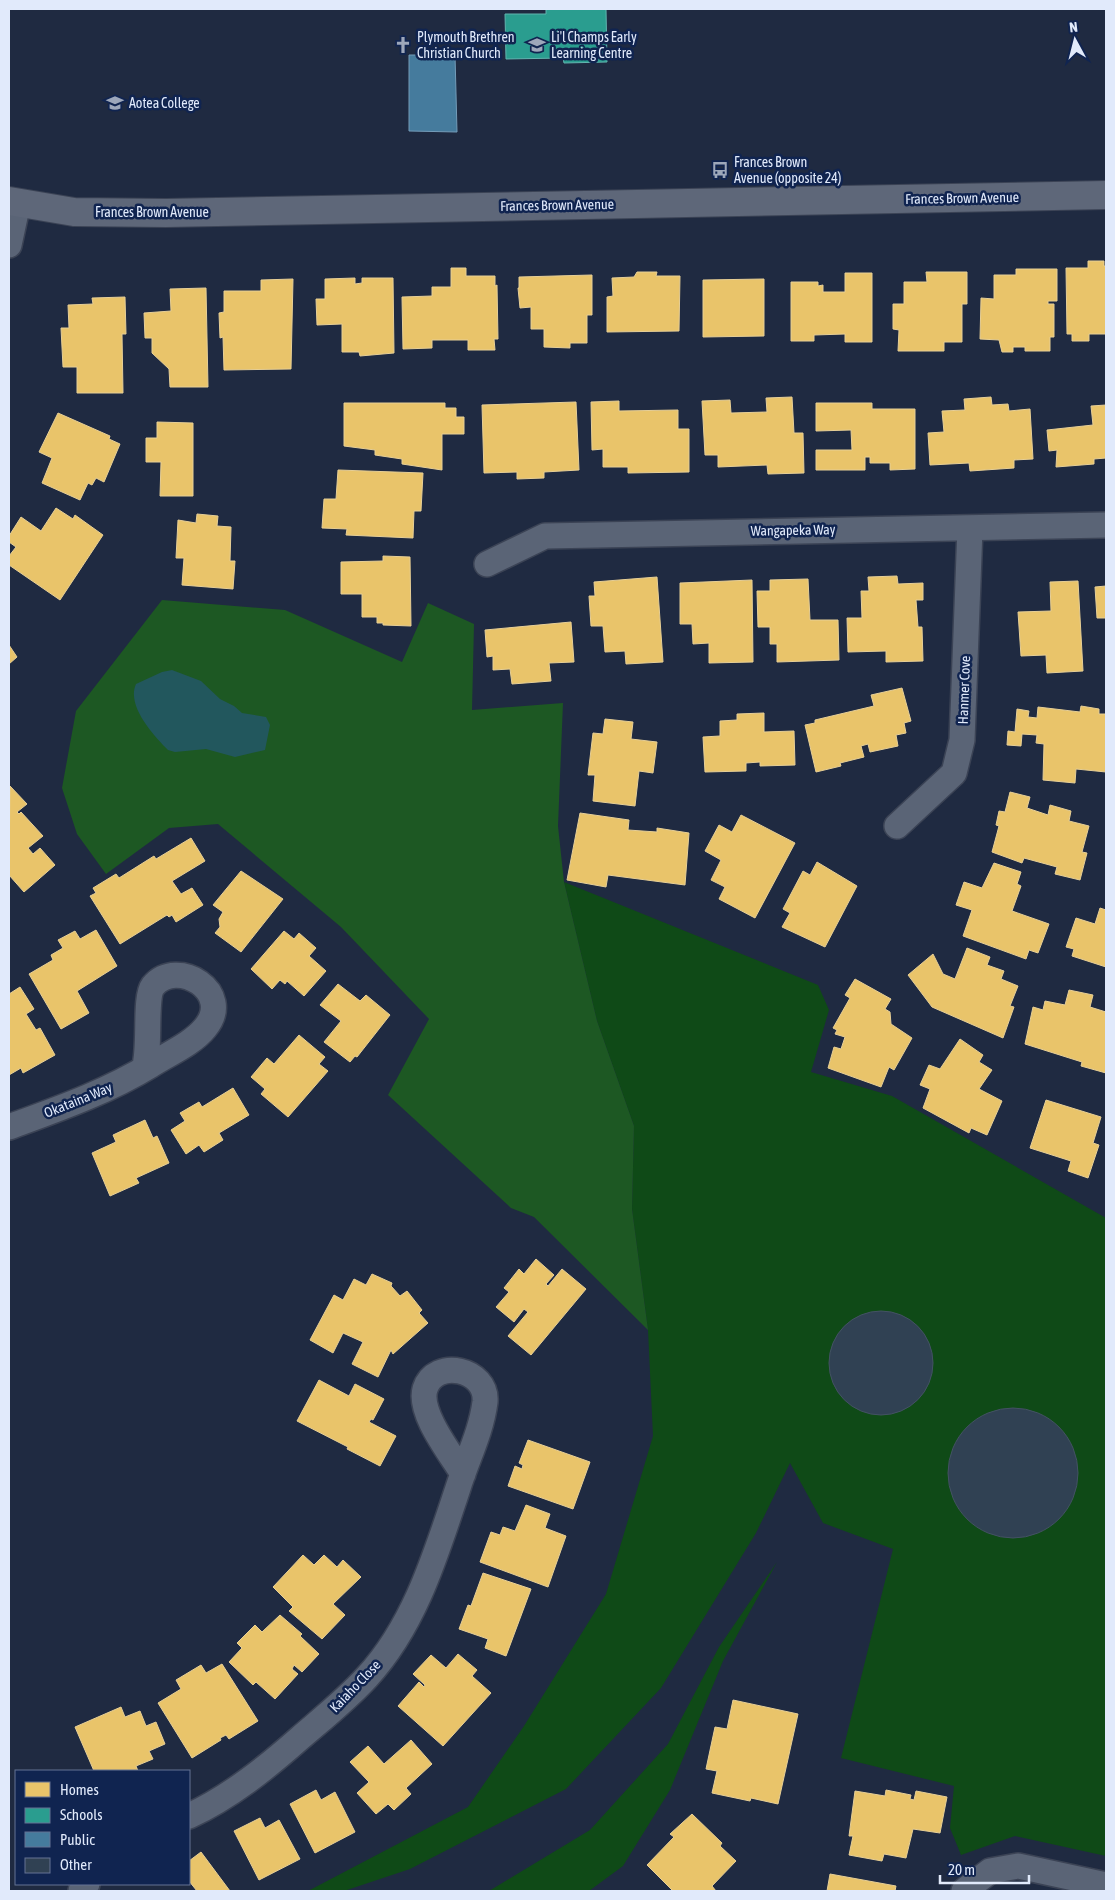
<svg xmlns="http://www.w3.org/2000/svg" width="1115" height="1900" font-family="'Asap Condensed',sans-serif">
<rect width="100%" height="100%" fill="#1f2a41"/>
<path fill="#0f4a17" d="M 564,882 L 818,985 L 829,1010 L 811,1072 L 892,1096 L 1106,1218 L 1106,1856 L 1015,1836 L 961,1855 L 950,1828 L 954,1786 L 841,1758 L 893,1549 L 823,1523 L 790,1463 L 756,1533 L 661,1688 L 566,1789 L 410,1869 L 344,1891 L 308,1891 L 468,1807 L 524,1726 L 606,1594 L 653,1436 L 648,1330 L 632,1209 L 634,1126 L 597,1021 Z
M 777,1562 L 723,1661 L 670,1790 L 623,1866 L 589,1891 L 489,1891 L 590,1830 L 668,1744 L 719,1647 Z"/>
<path fill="#1d5823" d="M 162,600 L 285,610 L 402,662 L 428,603 L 474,624 L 472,710 L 563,703 L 558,826 L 564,882 L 597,1021 L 634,1126 L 632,1209 L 648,1330 L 534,1217 L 511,1208 L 388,1095 L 429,1019 L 341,927 L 218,824 L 169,828 L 106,874 L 77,834 L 62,788 L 76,711 Z"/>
<path fill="#22575d" d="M 172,670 L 201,681 L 220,699 L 234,706 L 242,713 L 266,717 L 270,725 L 265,750 L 235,757 L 206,749 L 175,752 L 168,750 C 154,736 126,706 136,684 L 162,672 Z"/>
<path fill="#e9c46a" stroke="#e7cf96" d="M 1088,261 L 1104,261 L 1104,266 L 1106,266 L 1106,334 L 1089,334 L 1089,341 L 1072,341 L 1072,334 L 1067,334 L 1066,268 L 1088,268 Z
M 451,268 L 466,268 L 466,276 L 495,276 L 495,286 L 497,285 L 498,339 L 494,339 L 495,350 L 468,350 L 468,340 L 432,340 L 432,348 L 403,349 L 402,297 L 432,296 L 432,287 L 451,287 Z
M 1016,269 L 1057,269 L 1057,301 L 1048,301 L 1048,304 L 1054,304 L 1054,337 L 1050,337 L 1050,351 L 1025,351 L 1025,347 L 1013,347 L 1013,352 L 1002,352 L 999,340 L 980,339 L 981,298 L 994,299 L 994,275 L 1016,275 Z
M 637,272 L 657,272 L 656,276 L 680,276 L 679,331 L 607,332 L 607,297 L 613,296 L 612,278 L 634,277 Z
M 926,272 L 967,272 L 967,304 L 962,304 L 962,342 L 944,342 L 944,351 L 898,351 L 899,330 L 893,329 L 893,304 L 904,304 L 904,282 L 927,282 Z
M 845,273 L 872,273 L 872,342 L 845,342 L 845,334 L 814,335 L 814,341 L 791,341 L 791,282 L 818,282 L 818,286 L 823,285 L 823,292 L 845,292 Z
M 592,275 L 592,315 L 587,315 L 587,343 L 570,343 L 570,348 L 544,347 L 544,329 L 531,329 L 531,307 L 520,308 L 518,288 L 519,288 L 519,277 Z
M 355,278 L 355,284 L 362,283 L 362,278 L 393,278 L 394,353 L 360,356 L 359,352 L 342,352 L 342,324 L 317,325 L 316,299 L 325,299 L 325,279 Z
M 293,279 L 291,369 L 224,370 L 223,337 L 220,338 L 219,313 L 224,312 L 224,291 L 261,291 L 261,280 Z
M 764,279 L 764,336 L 703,337 L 703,280 Z
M 206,288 L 208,387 L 170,387 L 169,369 L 152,353 L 152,338 L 145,338 L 144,313 L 171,311 L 170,289 Z
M 125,297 L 126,334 L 122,334 L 123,393 L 77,393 L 77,367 L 63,367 L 61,328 L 69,328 L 68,305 L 93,304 L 92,298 Z
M 792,397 L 794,433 L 803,433 L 804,473 L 768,474 L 767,465 L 718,467 L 718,455 L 705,455 L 702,401 L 730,400 L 731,413 L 767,412 L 766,398 Z
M 991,397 L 992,405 L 1008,404 L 1009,411 L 1030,409 L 1033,459 L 1014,460 L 1014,468 L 970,471 L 969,463 L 930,465 L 928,433 L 944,432 L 942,411 L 965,410 L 964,399 Z
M 619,401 L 619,411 L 678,410 L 678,429 L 689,429 L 689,472 L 628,473 L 628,467 L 603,467 L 603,449 L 592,450 L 591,402 Z
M 576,402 L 579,470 L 544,472 L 544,478 L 517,479 L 517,472 L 484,473 L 482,405 Z
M 344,403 L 445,403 L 445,408 L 456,408 L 456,417 L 464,417 L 464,434 L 442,434 L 442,470 L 402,464 L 402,459 L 375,455 L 375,450 L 344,446 Z
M 816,403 L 872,403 L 872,409 L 915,409 L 915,469 L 890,470 L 890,463 L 870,463 L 870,457 L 865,457 L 865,470 L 816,470 L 816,450 L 852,450 L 851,430 L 816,431 Z
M 1106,405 L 1106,458 L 1094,459 L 1094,464 L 1056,467 L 1057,450 L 1049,451 L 1047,430 L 1093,425 L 1091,406 Z
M 58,413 L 110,436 L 109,439 L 120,444 L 104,482 L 96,478 L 92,485 L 88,483 L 80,500 L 42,483 L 52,458 L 39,452 Z
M 157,422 L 193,423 L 193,496 L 160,496 L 161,462 L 146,462 L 146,438 L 157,438 Z
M 338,470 L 423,473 L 421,511 L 414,511 L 413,538 L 346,535 L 347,529 L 322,528 L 324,499 L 336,499 Z
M 56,508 L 73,519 L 75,515 L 103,535 L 60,600 L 9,565 L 9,556 L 16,547 L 9,542 L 9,536 L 21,517 L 41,531 Z
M 197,514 L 218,516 L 217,526 L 231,527 L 230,561 L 235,561 L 233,589 L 182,585 L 184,558 L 176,558 L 178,520 L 196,523 Z
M 383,556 L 410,557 L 411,626 L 383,625 L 383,623 L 377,623 L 377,617 L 362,617 L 362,594 L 341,594 L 341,562 L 383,561 Z
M 897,576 L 898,584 L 923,583 L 923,600 L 916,600 L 918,627 L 922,627 L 923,661 L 886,662 L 886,651 L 848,652 L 847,618 L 862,618 L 861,591 L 869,591 L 868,577 Z
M 657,577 L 663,662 L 626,664 L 625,651 L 605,652 L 603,626 L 591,626 L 589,596 L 595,596 L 594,582 Z
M 808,579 L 810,620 L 838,620 L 839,660 L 777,662 L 777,644 L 770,644 L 770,627 L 758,627 L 757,591 L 770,591 L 770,580 Z
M 752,580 L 753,662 L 709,663 L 709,643 L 693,644 L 692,624 L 680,624 L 680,583 Z
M 1078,581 L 1083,671 L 1047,673 L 1046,655 L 1021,656 L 1018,612 L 1051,611 L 1050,582 Z
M 1106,586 L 1106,618 L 1097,618 L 1095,587 Z
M 571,622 L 574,662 L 549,663 L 551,681 L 512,684 L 510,669 L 493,670 L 493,656 L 487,657 L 485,630 Z
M 9,645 L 17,657 L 9,664 Z
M 902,688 L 911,721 L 904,723 L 906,733 L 896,735 L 898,746 L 870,752 L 868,744 L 861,746 L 864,757 L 840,763 L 841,766 L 816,772 L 805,725 L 815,723 L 815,720 L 874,706 L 871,695 Z
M 1081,706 L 1099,709 L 1099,714 L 1106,714 L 1106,772 L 1076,769 L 1075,783 L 1043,780 L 1044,744 L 1036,743 L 1037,735 L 1022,734 L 1021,746 L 1007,745 L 1008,731 L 1015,732 L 1017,709 L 1029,711 L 1028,717 L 1037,718 L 1038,707 L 1080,712 Z
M 764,713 L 764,732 L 794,731 L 795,765 L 760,766 L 760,762 L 746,763 L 746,771 L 705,772 L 703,737 L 720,736 L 720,721 L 737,720 L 737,714 Z
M 605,719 L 633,722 L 631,739 L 657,742 L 653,773 L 639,771 L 635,806 L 593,801 L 595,775 L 588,775 L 593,733 L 603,734 Z
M 10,786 L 27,804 L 17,812 L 19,814 L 21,812 L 43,836 L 28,848 L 33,854 L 40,848 L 55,865 L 24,892 L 9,875 Z
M 1010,792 L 1030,797 L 1027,808 L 1048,815 L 1050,805 L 1071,811 L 1069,821 L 1089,826 L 1082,852 L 1087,853 L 1080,880 L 1055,874 L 1057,867 L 1024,858 L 1022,863 L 992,852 L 999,826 L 996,825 L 999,811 L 1005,812 Z
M 580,813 L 629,820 L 628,830 L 657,832 L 657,828 L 689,833 L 685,885 L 608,875 L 606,887 L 567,880 Z
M 741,815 L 795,843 L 755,918 L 719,899 L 725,887 L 711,880 L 721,860 L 705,851 L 719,825 L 732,832 Z
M 191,838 L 205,861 L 172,881 L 181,894 L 192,888 L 203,905 L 176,922 L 172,915 L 169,917 L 167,915 L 120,944 L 90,896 L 96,893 L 93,888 L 116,874 L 119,878 L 154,856 L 156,859 Z
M 817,862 L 857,886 L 825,947 L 782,927 L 790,913 L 783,909 L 803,871 L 810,875 Z
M 994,863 L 1021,872 L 1017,884 L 1021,886 L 1012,911 L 1049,924 L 1038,953 L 1029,950 L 1026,959 L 963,936 L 972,910 L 956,905 L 964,882 L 982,888 Z
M 241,871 L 283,899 L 241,952 L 215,933 L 220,927 L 219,919 L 223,912 L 213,905 Z
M 1100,908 L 1106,910 L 1106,967 L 1072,956 L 1074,949 L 1066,947 L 1076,918 L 1095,924 Z
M 96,930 L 117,966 L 77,991 L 89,1013 L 61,1029 L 29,974 L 53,960 L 51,955 L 63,948 L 58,940 L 75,931 L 80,939 Z
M 284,931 L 294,939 L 299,933 L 316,948 L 309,956 L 326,971 L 304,996 L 287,981 L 285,984 L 280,980 L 272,989 L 251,969 Z
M 967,948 L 990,957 L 987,965 L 1004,971 L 1001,979 L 1018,986 L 1010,1006 L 1014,1007 L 1003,1038 L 932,1007 L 908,975 L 933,954 L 943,974 L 955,979 Z
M 855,979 L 891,999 L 885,1009 L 890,1012 L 891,1024 L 912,1038 L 894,1070 L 889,1067 L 881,1087 L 828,1068 L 834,1047 L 841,1049 L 845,1037 L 835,1034 L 837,1030 L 833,1028 L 850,998 L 845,995 Z
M 338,984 L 360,1001 L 366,995 L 390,1015 L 357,1057 L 355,1056 L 350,1062 L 324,1042 L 341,1021 L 320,1005 Z
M 20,987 L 34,1009 L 26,1014 L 36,1030 L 40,1028 L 55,1055 L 23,1073 L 21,1068 L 9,1075 L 9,994 Z
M 1069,990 L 1093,995 L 1090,1007 L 1106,1012 L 1106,1073 L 1081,1066 L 1082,1062 L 1025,1044 L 1033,1007 L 1043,1010 L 1045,1001 L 1065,1005 Z
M 299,1035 L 325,1057 L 319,1064 L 328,1071 L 288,1117 L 261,1094 L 265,1089 L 251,1077 L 267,1058 L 274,1064 Z
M 960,1039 L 983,1055 L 979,1062 L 992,1070 L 979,1089 L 1002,1101 L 987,1135 L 971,1128 L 969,1133 L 923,1108 L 930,1089 L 920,1085 L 929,1065 L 940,1069 Z
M 233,1088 L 249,1115 L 219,1133 L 223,1140 L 204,1152 L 199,1145 L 186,1154 L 171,1130 L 185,1121 L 180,1113 L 199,1102 L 202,1107 Z
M 1046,1100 L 1101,1117 L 1093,1143 L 1099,1145 L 1088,1178 L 1068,1171 L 1071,1161 L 1030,1148 Z
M 145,1120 L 153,1138 L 157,1136 L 169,1163 L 136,1178 L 139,1183 L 110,1196 L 92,1153 L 116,1142 L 113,1135 Z
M 536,1259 L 554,1275 L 546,1284 L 548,1286 L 562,1269 L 586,1289 L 531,1355 L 508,1336 L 528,1312 L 524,1309 L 514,1322 L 496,1307 L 509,1292 L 504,1288 L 519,1269 L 524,1274 Z
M 372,1274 L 392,1283 L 391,1286 L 400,1296 L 407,1291 L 422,1310 L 419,1313 L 428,1323 L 393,1354 L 391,1350 L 378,1377 L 352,1364 L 363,1342 L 343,1333 L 333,1353 L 310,1340 L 334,1295 L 343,1300 L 354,1279 L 366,1285 Z
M 319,1380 L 349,1396 L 355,1384 L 384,1399 L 373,1420 L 371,1419 L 369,1422 L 396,1436 L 380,1466 L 347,1449 L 348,1447 L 297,1421 Z
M 528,1440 L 590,1462 L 573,1509 L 508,1486 L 515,1466 L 522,1469 L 523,1465 L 519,1463 Z
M 526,1505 L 550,1514 L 545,1528 L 566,1536 L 548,1587 L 480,1562 L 491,1532 L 500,1535 L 503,1527 L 515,1531 Z
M 303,1555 L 314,1565 L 324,1555 L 337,1567 L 343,1560 L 361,1577 L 333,1604 L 345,1615 L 322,1639 L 289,1611 L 293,1607 L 273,1587 Z
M 483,1573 L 531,1589 L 506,1656 L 485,1648 L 488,1639 L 459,1629 L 468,1605 L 471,1606 Z
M 280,1615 L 302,1634 L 300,1636 L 319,1654 L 302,1672 L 294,1665 L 292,1669 L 298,1674 L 275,1699 L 256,1682 L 253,1685 L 229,1662 L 242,1648 L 237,1643 L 255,1625 L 262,1632 Z
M 458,1654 L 477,1670 L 472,1676 L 491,1693 L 443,1746 L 398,1706 L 419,1682 L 424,1687 L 425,1685 L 413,1674 L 431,1655 L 446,1668 Z
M 222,1664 L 258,1721 L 229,1739 L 226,1735 L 220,1738 L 221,1740 L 192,1758 L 158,1703 L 181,1689 L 176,1680 L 201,1665 L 206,1673 Z
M 733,1700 L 798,1714 L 778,1804 L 751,1798 L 750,1801 L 712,1793 L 717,1771 L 706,1769 L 715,1727 L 727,1729 Z
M 121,1707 L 125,1717 L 140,1711 L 146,1726 L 156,1722 L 165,1744 L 149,1751 L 153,1759 L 136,1766 L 138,1771 L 94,1771 L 75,1727 Z
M 411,1740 L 432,1764 L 406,1788 L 411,1794 L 394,1810 L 388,1804 L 376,1814 L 357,1793 L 369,1782 L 350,1762 L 368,1746 L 384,1764 Z
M 316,1790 L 321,1800 L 335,1792 L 355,1832 L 315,1853 L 290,1804 Z
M 886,1790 L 911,1795 L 910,1799 L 914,1800 L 916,1791 L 947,1797 L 940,1833 L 913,1829 L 906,1858 L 884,1854 L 882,1861 L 849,1855 L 853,1836 L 849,1836 L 855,1791 L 885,1796 Z
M 692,1814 L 722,1843 L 720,1846 L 736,1861 L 712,1886 L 716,1891 L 673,1891 L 647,1865 L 674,1837 L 670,1834 Z
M 260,1818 L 265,1828 L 279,1820 L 300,1859 L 259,1880 L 234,1831 Z
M 201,1852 L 230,1891 L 197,1891 L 189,1881 L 189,1861 Z
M 830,1874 L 896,1886 L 895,1891 L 827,1891 Z"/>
<path fill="#2a9d8f" stroke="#61b4af" d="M 546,9 L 606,9 L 607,62 L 564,63 L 563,58 L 506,59 L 505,14 L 546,14 Z"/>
<path fill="#457b9d" stroke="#749cb9" d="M 409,55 L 455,55 L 457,132 L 409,131 Z"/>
<path fill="#304153" stroke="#435263" d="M829 1363a52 52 0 1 1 104 0a52 52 0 1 1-104 0Z
M948 1473a65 65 0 1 1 130 0a65 65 0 1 1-130 0Z"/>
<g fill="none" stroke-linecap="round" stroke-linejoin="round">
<g stroke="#3b4355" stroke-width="28">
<path id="street" d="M 9,245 L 18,203
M 487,564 L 545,536 L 1106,525
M 897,826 L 954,773 L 962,740 L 970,528
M 9,1127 C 58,1109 107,1092 151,1065 C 168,1054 192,1044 205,1028 C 235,992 177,957 153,986 C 144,998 151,1049 144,1069
M 189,1816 C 230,1797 266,1768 300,1738 C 322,1719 347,1699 367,1677 C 415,1625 436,1554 458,1488 C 467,1459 481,1433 485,1402 C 488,1369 435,1357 425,1389 C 418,1413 451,1454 463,1474
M 81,1891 L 87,1884
M 964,1891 L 990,1871 L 1018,1866 L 1106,1885"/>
</g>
<g stroke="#3b4355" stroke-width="30">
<path id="secondary" d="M 9,201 L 74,212 L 166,213 L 1106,195"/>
</g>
<use href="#street" stroke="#5a6476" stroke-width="25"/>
<use href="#secondary" stroke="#5e6779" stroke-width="28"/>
</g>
<defs>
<g id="church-bare" transform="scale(1.35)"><path d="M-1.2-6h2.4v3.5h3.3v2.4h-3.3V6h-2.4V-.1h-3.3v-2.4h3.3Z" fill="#9da7ba" stroke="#102450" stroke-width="2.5" paint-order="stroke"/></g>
<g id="school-bare" transform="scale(1.35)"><path d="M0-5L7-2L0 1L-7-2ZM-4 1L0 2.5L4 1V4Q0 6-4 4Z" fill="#9da7ba" stroke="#102450" stroke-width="2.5" paint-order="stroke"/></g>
<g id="bus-bare" transform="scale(1.35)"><path d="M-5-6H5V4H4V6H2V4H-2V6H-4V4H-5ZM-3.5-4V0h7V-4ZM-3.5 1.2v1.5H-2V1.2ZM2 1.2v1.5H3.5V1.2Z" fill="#9da7ba" stroke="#102450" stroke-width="2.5" paint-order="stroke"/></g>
</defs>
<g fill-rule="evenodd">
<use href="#church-bare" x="403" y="45"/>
<use href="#school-bare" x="537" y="45"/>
<use href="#school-bare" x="115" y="103"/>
<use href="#bus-bare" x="720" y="170"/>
</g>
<g text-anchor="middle" stroke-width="5" stroke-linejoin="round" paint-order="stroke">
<g font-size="14" fill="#e1eafb" stroke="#102450" text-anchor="start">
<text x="417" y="42">Plymouth Brethren<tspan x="417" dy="16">Christian Church</tspan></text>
<text x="551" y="42">Li'l Champs Early<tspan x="551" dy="16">Learning Centre</tspan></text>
<text x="129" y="108">Aotea College</text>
<text x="734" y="167">Frances Brown<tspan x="734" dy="16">Avenue (opposite 24)</tspan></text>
</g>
<g font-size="14" fill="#e1eafb" stroke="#102450">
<text transform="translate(962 198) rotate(-1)" y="5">Frances Brown Avenue</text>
<text transform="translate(557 205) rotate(-1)" y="5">Frances Brown Avenue</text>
<text x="152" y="217">Frances Brown Avenue</text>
<text transform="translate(793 530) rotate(-1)" y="5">Wangapeka Way</text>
<text transform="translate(964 690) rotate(-88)" y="5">Hanmer Cove</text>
<text transform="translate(78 1100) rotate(-22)" y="5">Okataina Way</text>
<text transform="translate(355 1686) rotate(-46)" y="5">Kaiaho Close</text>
</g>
</g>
<rect width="1115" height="1900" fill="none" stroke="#e1eafb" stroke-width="20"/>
<rect x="15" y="1770" width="175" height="115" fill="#102450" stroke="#647394"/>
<rect x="25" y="1782" width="25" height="15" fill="#e9c46a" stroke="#647394"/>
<text x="60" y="1795" font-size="15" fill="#e1eafb">Homes</text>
<rect x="25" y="1808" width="25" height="15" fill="#2a9d8f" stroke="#647394"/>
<text x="60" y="1820" font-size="15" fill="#e1eafb">Schools</text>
<rect x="25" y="1832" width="25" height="15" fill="#457b9d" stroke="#647394"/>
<text x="60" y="1845" font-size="15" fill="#e1eafb">Public</text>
<rect x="25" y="1858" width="25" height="15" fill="#304153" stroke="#647394"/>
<text x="60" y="1870" font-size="15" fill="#e1eafb">Other</text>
<g transform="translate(1075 40) rotate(353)" stroke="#102450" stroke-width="4" paint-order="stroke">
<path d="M0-4L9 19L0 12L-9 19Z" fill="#e1eafb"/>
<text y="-8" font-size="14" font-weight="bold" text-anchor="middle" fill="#e1eafb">N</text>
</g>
<path d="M940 1875v8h89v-8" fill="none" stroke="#e1eafb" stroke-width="2.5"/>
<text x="948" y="1875" font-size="15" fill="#e1eafb" stroke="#102450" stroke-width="4" paint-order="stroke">20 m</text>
</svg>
